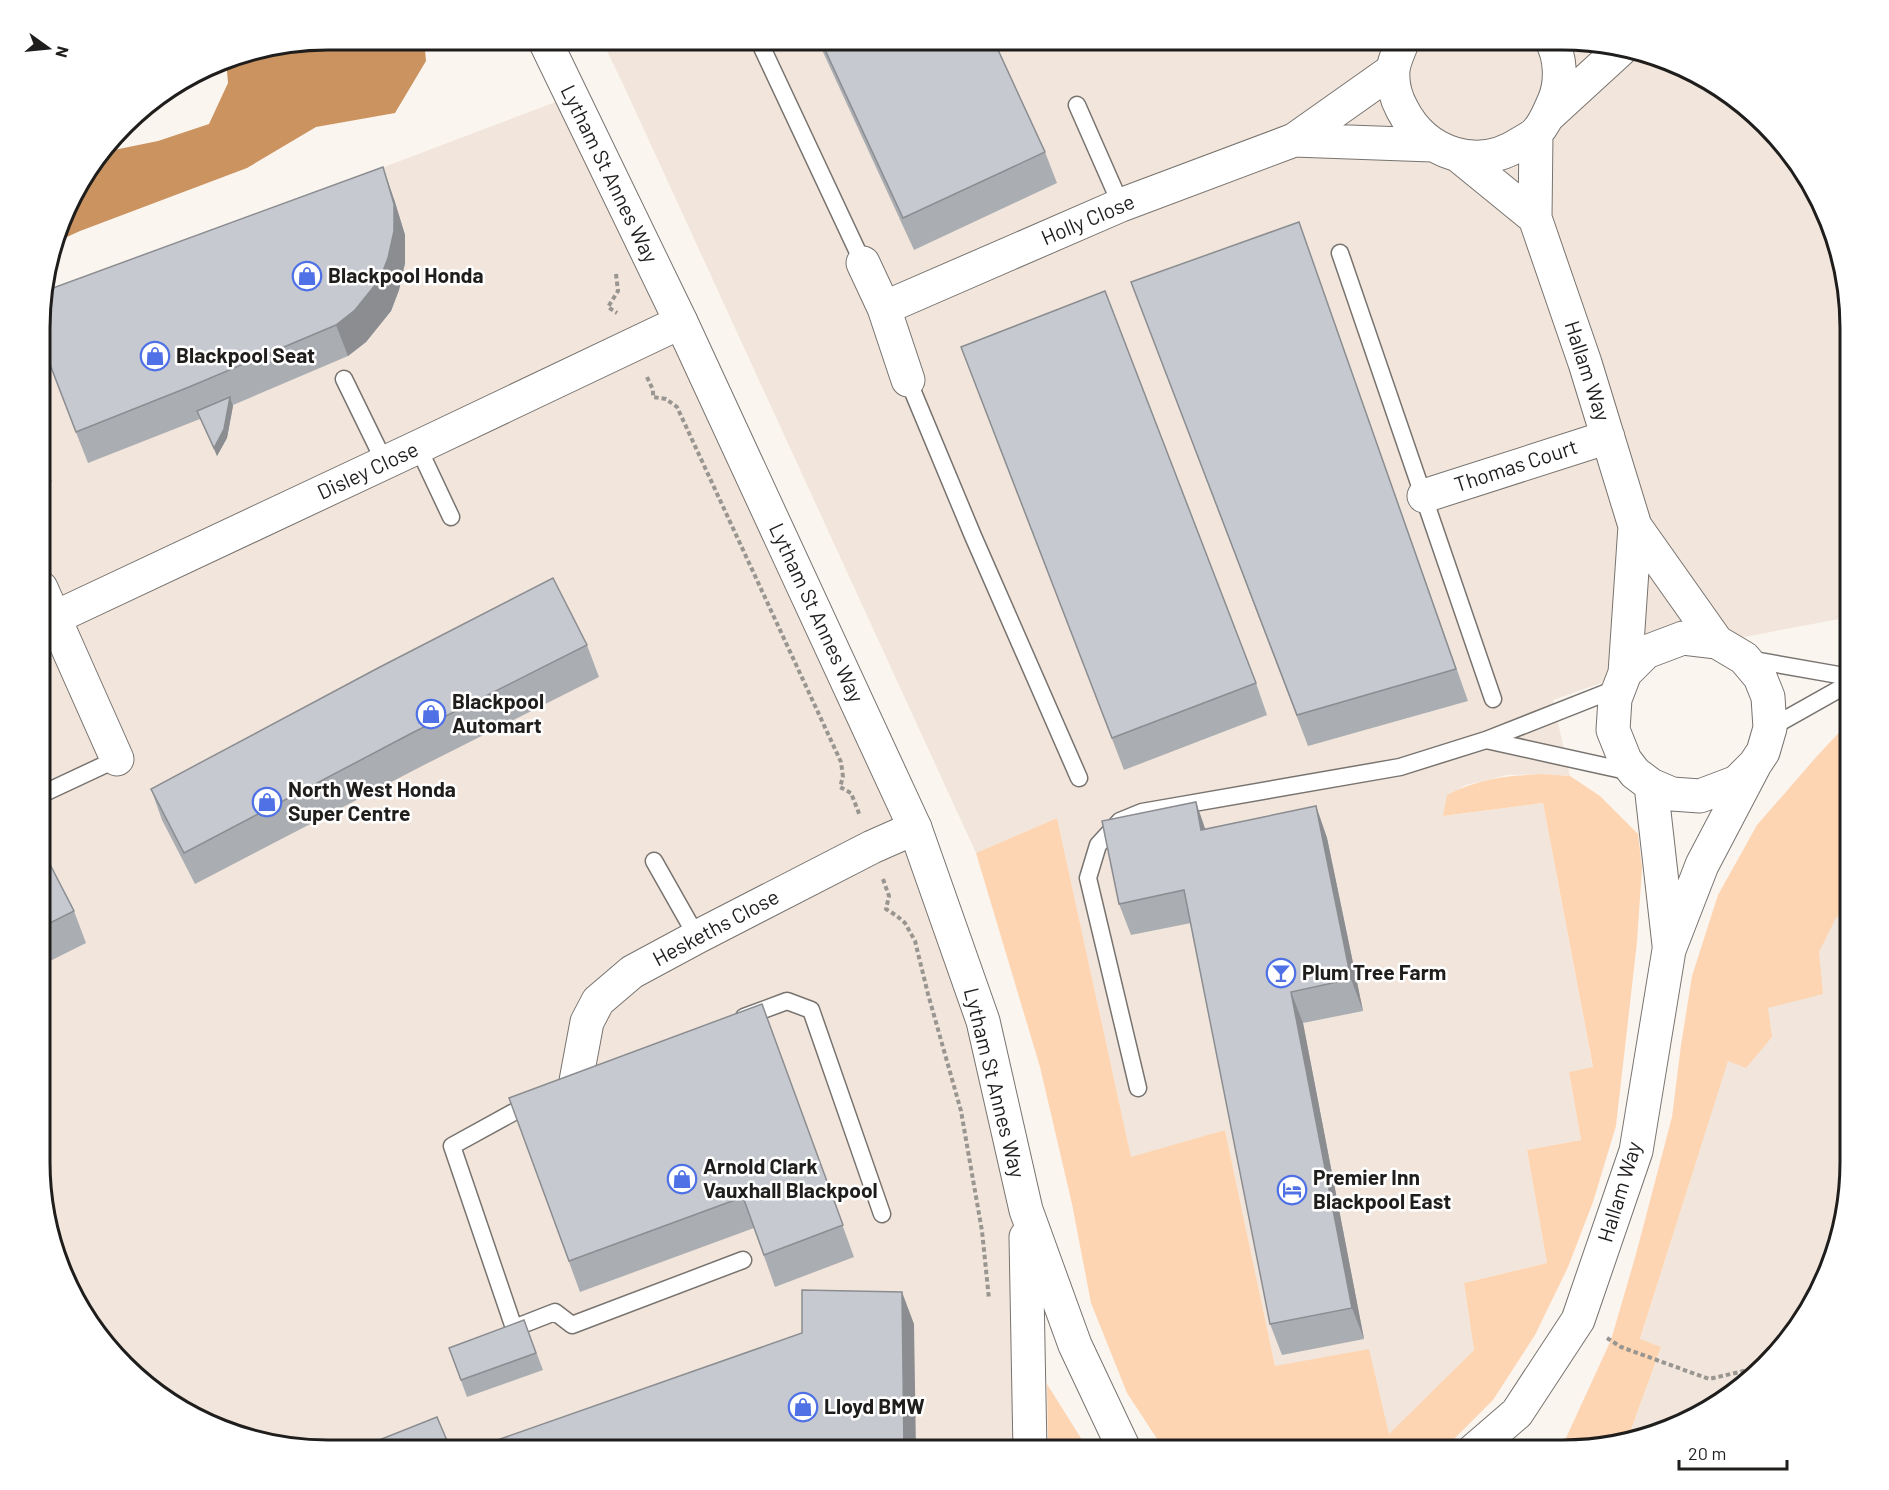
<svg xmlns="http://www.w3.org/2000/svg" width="1889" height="1490" font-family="Barlow,sans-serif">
<rect width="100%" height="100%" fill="#fbf5f0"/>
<path fill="#f2e6dc" d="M 601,39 L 1580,40 L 1672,61 L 1752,111 L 1828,217 L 1850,327 L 1850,617 L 1717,642 L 1553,700 L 1570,776 L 1542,774 L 1507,775 L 1466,785 L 1447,796 L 1444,816 L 1543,803 L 1593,1068 L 1569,1072 L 1581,1140 L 1527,1150 L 1547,1263 L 1464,1283 L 1474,1350 L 1389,1435 L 1379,1393 L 1275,1366 L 1225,1130 L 1131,1158 L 1057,818 L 976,853 L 623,84 Z
M 571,96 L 915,828 L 1026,1210 L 1030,1451 L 309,1450 L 218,1429 L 137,1379 L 69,1290 L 40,1182 L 41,305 L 392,164 Z
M 1850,779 L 1849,1182 L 1828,1273 L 1778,1353 L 1672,1429 L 1628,1438 L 1661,1347 L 1640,1340 L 1728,1060 Z"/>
<path fill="#fdd5b2" d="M 1850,721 L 1850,906 L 1836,918 L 1819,952 L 1823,994 L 1768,1008 L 1772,1037 L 1746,1068 L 1728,1061 L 1640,1339 L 1661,1347 L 1628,1438 L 1560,1451 L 1611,1340 L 1636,1254 L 1672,1117 L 1681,1045 L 1692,976 L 1718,895 L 1757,825 L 1818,755 Z
M 1542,774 L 1570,776 L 1600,796 L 1638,834 L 1642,868 L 1637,942 L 1616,1126 L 1593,1202 L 1568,1267 L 1535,1335 L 1493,1400 L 1442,1451 L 1165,1451 L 1127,1393 L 1091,1303 L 1072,1204 L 1040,1067 L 976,853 L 1057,818 L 1131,1157 L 1225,1130 L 1275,1366 L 1369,1349 L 1389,1434 L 1474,1350 L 1464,1283 L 1547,1263 L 1527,1150 L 1581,1140 L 1569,1072 L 1593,1067 L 1543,803 L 1443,816 L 1447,795 C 1481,778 1505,776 1542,774 Z
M 1047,1384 L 1089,1451 L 1048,1451 Z"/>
<path fill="#cb9360" d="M 328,39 L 424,39 L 426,61 L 395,113 L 316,127 L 247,168 L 80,231 L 58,241 L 78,184 L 104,152 L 158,141 L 209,124 L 228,83 L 226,59 L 235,54 Z"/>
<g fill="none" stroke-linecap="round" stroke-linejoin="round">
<g stroke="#78736f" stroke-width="19">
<path id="service" d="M 758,39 L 863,263
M 1077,105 L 1121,205
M 1340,253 L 1493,699
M 344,379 L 385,463
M 908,380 L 973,536 L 1079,778
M 418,447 L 451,517
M 1748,659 L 1850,677
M 1770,728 L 1850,683
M 1486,740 L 1631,772
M 40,795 L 117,759
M 654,861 L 697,937
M 744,1017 L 787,1001 L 811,1010 L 882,1214
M 1138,1088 L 1088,878 L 1098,845 L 1120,821 L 1142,812 L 1400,767 L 1486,740 L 1618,688
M 534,1101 L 452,1146 L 514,1328 L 555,1312 L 572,1325 L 743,1260"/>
</g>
<g stroke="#78736f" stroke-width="35">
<path id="minor" d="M 1403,40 C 1400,49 1394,60 1393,70 C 1392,83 1396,98 1402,109 C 1425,154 1478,172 1521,143 C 1526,140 1532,137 1536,133 C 1545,124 1549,112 1554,101 C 1562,83 1561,57 1551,40
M 1549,115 L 1621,49
M 1536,133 L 1535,218 L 1585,363 L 1635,526 L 1717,642
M 1294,140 L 1432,145
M 1459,156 L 1535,218
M 863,263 L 884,308 L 908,380
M 884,308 L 1121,205 L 1294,140 L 1393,70
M 1424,496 L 1608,437
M 41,588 L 117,759
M 54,618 L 418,447 L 681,322
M 1625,673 L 1646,652 L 1683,638 L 1717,642 L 1744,658 L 1760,677 L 1768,697 L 1770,728 L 1763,752 L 1755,764 L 1737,782 L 1700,796 L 1672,794 L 1651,785 L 1635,773 L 1625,760 L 1613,730 L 1615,699 L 1625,673 L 1635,526
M 1651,785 L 1669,945
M 576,1081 L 587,1022 L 598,1001 L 632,972 L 697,937 L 872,847 L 915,828
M 1473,1451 L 1517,1413 L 1578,1320 L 1636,1151 L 1669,950 L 1702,865 L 1755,764"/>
</g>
<g stroke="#78736f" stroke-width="35">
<path id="secondary" d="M 544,39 L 681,322 L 915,828 L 983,1021 L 1026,1210 L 1075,1345 L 1125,1451
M 1026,1237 L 1030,1451"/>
</g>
<path stroke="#999591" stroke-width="4" stroke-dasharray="4.5 3" stroke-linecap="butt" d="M 616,274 L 618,291 L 608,307 L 617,313
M 647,377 L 653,390 L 653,397 L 666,399 L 677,407 L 841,762 L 843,777 L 840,787 L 851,793 L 860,816
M 883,879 L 889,896 L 886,909 L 897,916 L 905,923 L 915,941 L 928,994 L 961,1111 L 982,1231 L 989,1299
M 1607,1338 L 1621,1347 L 1709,1379 L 1757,1368"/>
<use href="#service" stroke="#fff" stroke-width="16"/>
<use href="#minor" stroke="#fff" stroke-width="33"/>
<use href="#secondary" stroke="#fff" stroke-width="33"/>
</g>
<path fill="#aaadb2" d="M 817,39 L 993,39 L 1045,152 L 1057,183 L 914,250 Z
M 1216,39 L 1226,39 L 1218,44 Z
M 394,199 L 405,235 L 405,263 L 399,290 L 391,311 L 366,342 L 348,356 L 233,405 L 227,438 L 217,456 L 200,419 L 88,463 L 41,343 L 42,292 Z
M 1310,254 L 1468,701 L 1308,746 L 1131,282 Z
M 961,347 L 1256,683 L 1267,715 L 1124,770 Z
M 41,454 L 52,482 L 41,486 Z
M 587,645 L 599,677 L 424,765 L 195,884 L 162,820 L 151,789 Z
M 1316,806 L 1327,838 L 1363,1011 L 1303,1023 L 1364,1339 L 1282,1355 L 1270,1324 L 1191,923 L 1131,935 L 1119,904 L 1205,829 Z
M 40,845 L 74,911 L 86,943 L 40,966 Z
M 762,1004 L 854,1257 L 775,1287 L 754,1228 L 580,1292 L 509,1098 Z
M 524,1320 L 543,1370 L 467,1397 L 449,1348 Z"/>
<path fill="#8b8d91" d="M 383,167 L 394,199 L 405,235 L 405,263 L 399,290 L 391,311 L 366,342 L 348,356 L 336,325 Z
M 230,397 L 233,406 L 227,438 L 217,456 L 214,448 Z
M 1196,802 L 1207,834 L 1201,830 Z
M 1316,806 L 1327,838 L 1363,1011 L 1351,979 Z
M 1291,992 L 1303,1023 L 1364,1339 L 1352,1308 Z
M 902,1292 L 914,1324 L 916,1451 L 904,1451 Z"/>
<path fill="#c6c9cf" stroke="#8b8d91" stroke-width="1.5" d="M 820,39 L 993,39 L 1045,152 L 903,218 Z
M 383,167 L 394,204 L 394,231 L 388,258 L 380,279 L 355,310 L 336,325 L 189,387 L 76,432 L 41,341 L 42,292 Z
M 1299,222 L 1456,669 L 1297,715 L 1131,282 Z
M 1105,291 L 1256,683 L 1112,738 L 961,347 Z
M 230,397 L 224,429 L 214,448 L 197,411 Z
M 553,578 L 587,645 L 412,733 L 184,853 L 151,789 L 378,668 Z
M 1196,802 L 1201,830 L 1316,806 L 1351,979 L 1291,992 L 1352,1308 L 1270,1324 L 1184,890 L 1119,904 L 1102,821 Z
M 40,845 L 74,911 L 40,928 Z
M 762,1004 L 843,1225 L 764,1255 L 743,1197 L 569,1261 L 509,1098 Z
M 802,1290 L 902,1292 L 904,1451 L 469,1450 L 802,1333 Z
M 524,1320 L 536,1353 L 461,1380 L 449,1348 Z
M 437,1417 L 451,1450 L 354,1450 Z"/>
<defs>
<g id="shop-ring" transform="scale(1.5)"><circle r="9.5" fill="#fff" stroke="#4f71e5" stroke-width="1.5"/><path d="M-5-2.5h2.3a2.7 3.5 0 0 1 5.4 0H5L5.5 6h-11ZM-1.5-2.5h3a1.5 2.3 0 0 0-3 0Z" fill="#4f71e5"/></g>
<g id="bar-ring" transform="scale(1.5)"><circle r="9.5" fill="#fff" stroke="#4f71e5" stroke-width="1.5"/><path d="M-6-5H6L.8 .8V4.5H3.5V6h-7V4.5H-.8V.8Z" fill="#4f71e5"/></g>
<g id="hotel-ring" transform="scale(1.5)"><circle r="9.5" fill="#fff" stroke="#4f71e5" stroke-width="1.5"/><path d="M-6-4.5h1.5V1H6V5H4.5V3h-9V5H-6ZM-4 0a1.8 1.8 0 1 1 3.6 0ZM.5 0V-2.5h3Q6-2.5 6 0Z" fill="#4f71e5"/></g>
</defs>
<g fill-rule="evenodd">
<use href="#shop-ring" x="307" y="276"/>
<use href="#shop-ring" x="155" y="356"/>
<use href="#shop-ring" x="431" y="714"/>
<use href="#shop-ring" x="267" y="802"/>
<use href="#bar-ring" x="1281" y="973"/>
<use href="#shop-ring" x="682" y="1179"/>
<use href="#hotel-ring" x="1292" y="1190"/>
<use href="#shop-ring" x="803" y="1407"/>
</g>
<g text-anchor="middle" stroke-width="5" stroke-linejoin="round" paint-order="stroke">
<g font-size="21" fill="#201e1d" stroke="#fff">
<text transform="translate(609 174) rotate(64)" y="7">Lytham St Annes Way</text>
<text transform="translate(1088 220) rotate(-23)" y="7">Holly Close</text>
<text transform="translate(1587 371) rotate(72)" y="7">Hallam Way</text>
<text transform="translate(1516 466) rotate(-18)" y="7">Thomas Court</text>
<text transform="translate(368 471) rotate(-25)" y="7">Disley Close</text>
<text transform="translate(816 613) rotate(65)" y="7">Lytham St Annes Way</text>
<text transform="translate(716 928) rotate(-28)" y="7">Heskeths Close</text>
<text transform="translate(994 1083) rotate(76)" y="7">Lytham St Annes Way</text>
<text transform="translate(1620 1192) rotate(-73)" y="7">Hallam Way</text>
</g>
<g font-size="21" font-weight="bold" fill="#201e1d" stroke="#fff" text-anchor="start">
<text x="328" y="283">Blackpool Honda</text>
<text x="176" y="363">Blackpool Seat</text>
<text x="452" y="709">Blackpool<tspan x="452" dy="24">Automart</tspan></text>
<text x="288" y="797">North West Honda<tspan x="288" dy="24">Super Centre</tspan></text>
<text x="1302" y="980">Plum Tree Farm</text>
<text x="703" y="1174">Arnold Clark<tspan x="703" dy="24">Vauxhall Blackpool</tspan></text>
<text x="1313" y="1185">Premier Inn<tspan x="1313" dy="24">Blackpool East</tspan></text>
<text x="824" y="1414">Lloyd BMW</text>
</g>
</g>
<path d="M0 0H1889V1490H0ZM328 50H1562A278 278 0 0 1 1840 328V1162A278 278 0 0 1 1562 1440H328A278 278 0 0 1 50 1162V328A278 278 0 0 1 328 50Z" fill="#fff" fill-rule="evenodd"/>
<path fill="none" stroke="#201e1d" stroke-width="3" d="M328 50H1562A278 278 0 0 1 1840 328V1162A278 278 0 0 1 1562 1440H328A278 278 0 0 1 50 1162V328A278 278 0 0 1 328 50Z"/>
<g transform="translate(48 48) rotate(105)" stroke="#ffffff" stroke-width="4.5" paint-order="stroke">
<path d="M0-4.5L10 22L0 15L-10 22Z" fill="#201e1d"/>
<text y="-9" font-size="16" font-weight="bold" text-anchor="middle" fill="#201e1d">N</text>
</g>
<path d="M1679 1460v9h108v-9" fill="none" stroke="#201e1d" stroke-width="3"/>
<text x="1688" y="1460" font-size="18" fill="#201e1d" stroke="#ffffff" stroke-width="4.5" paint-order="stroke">20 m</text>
</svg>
